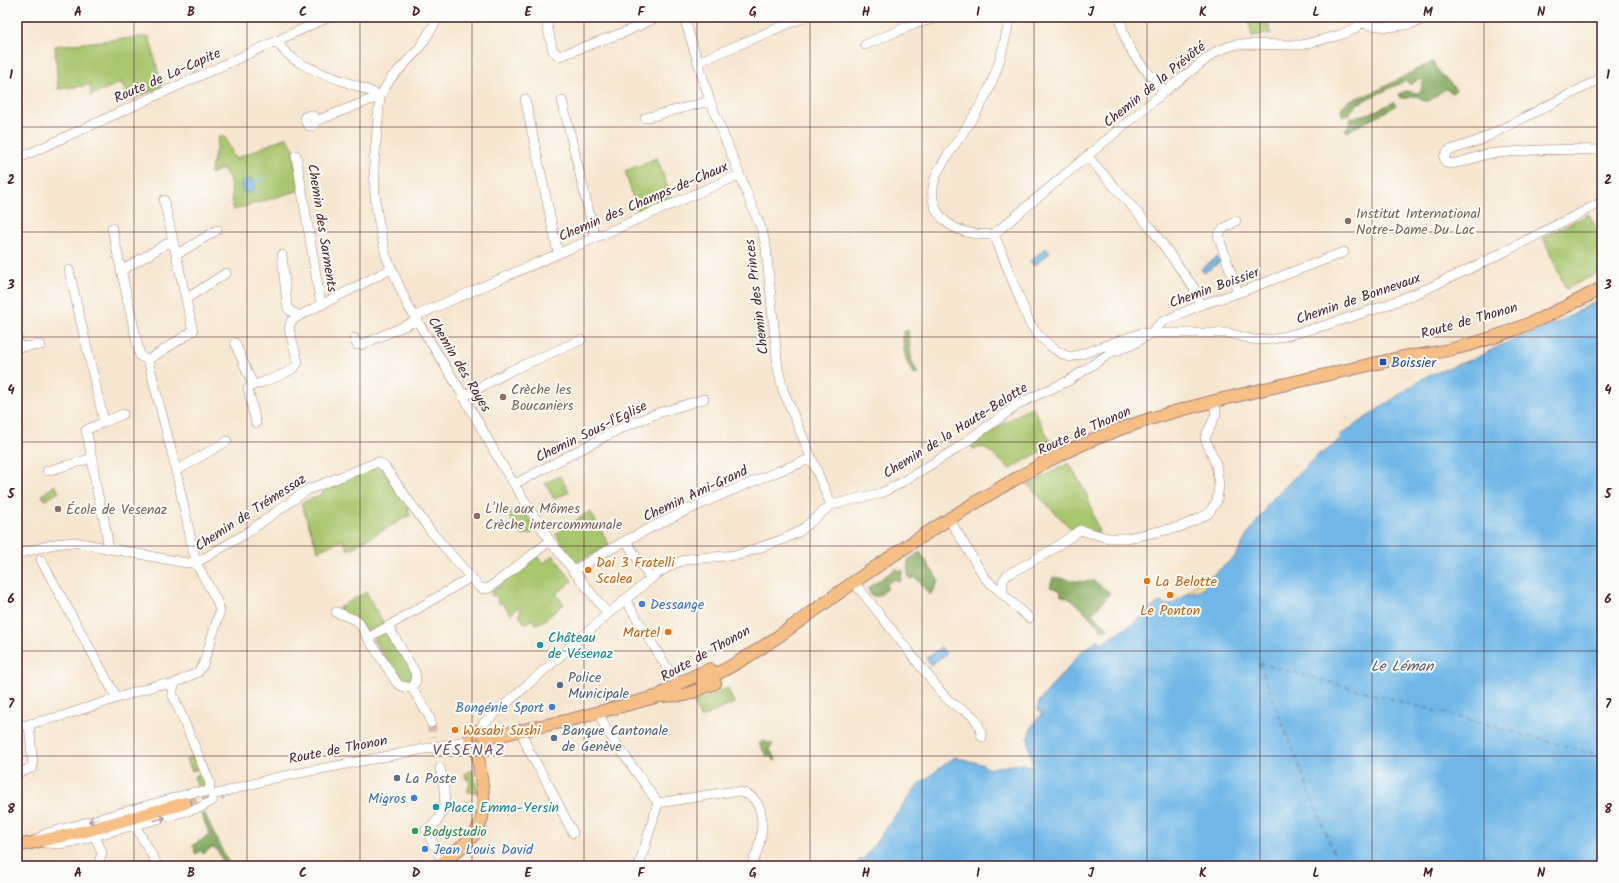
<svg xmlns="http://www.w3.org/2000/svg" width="1619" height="883" font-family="Kalam,sans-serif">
<rect width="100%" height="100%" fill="#fdfcf7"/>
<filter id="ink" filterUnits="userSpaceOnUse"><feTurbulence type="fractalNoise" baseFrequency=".025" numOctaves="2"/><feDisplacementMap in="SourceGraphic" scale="8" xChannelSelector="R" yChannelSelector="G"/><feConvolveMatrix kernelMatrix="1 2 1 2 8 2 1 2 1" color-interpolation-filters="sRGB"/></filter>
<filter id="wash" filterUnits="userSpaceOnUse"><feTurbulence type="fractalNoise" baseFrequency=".012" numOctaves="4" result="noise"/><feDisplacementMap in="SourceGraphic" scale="16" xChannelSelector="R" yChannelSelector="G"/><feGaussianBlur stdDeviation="0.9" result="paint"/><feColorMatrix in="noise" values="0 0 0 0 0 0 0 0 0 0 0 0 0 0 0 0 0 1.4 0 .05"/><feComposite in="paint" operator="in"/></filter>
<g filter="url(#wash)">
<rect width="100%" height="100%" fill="#f6e6cf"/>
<path fill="#a7c66d" stroke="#78724c" d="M 1248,17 L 1267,17 L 1271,33 L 1252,37 Z
M 149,36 L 162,87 L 129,100 L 121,82 L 90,96 L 91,85 L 58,89 L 55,46 Z
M 219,136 L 225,137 L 235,159 L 286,137 L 293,147 L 300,190 L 233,210 C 231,199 233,173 221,169 L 210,174 Z
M 657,158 L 672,200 L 638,214 L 625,171 Z
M 1589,214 L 1602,240 L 1602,271 L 1566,289 L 1543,237 Z
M 1032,406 L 1052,445 L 1010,469 L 984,447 L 973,449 L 971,444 Z
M 1069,463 L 1087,495 L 1099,533 L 1072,530 L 1028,485 Z
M 380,466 L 409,508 L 408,510 L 410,515 L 348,550 L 343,540 L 318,551 L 301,503 L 323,494 L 321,488 Z
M 560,476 L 569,492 L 554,499 L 545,483 Z
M 55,485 L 59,492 L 45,500 L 42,495 Z
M 520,505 L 536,530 L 529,535 L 527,533 L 523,536 L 508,515 Z
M 590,511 L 610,546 L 575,563 L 556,534 Z
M 553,555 L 572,581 L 556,594 L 564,604 L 542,622 L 536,624 L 532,619 L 526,624 L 519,616 L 521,610 L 518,607 L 511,614 L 502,603 L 499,604 L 497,601 L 498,599 L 494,595 L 492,596 L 491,592 L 534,558 L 540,558 L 544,563 Z
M 366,592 L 384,624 L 369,632 L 339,609 L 340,607 Z
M 389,630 L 414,673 L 411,685 L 402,685 L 374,641 L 374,638 Z
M 728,688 L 734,703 L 700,718 L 694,703 Z
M 194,756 L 200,768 L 192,771 L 186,760 Z
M 473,770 L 478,792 L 468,792 L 468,788 L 470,787 L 469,779 L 466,779 L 465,773 Z
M 202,772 L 205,779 L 205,786 L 198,788 L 194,777 Z"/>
<path fill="#85ab60" stroke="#686546" d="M 1433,62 C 1440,76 1448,78 1456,90 L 1453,93 L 1445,89 L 1429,101 L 1424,101 C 1413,90 1411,102 1399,97 L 1399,94 L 1406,91 L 1418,93 L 1421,90 L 1423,81 L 1420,79 L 1410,84 L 1405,81 L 1357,104 L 1347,116 L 1342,116 C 1341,112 1340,108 1344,105 C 1350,98 1361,97 1369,94 C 1391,85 1410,71 1433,62 Z
M 1394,102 L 1396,106 L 1347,132 L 1345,129 L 1349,125 L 1351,118 L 1371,113 Z
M 908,330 L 912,363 L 918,374 L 914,375 C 904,360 903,349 903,332 Z
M 920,552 L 939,581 L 930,595 L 915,577 L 910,579 L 908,575 L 908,560 Z
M 897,568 L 899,572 L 903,570 L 900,582 L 894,579 L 886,585 L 888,588 L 879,596 L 871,596 L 868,588 Z
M 1053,577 C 1067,579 1080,583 1094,581 L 1110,593 L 1092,614 L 1109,629 L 1103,631 C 1092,621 1075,597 1061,596 L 1060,590 L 1050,587 Z
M 763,741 L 773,744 L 769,749 L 776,759 L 775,761 L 770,756 L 766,755 L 759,744 Z
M 205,813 L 213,832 L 230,866 L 225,866 L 217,849 L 211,848 L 203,854 L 201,850 L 196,854 L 194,852 L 195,850 L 193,845 L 210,835 L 201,814 Z"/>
<path fill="#eeda9e" stroke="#9c7c64" d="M 1213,575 L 1203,589 L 1186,594 L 1203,578 Z"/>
<path fill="#6fb7e7" stroke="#5c6b89" d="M241 186a7 7 0 1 1 14 0a7 7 0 1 1-14 0Z
M 1046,248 L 1050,252 L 1034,266 L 1030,261 Z
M 1217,257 L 1220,262 L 1204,273 L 1201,269 Z
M 1602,298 L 1602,866 L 855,866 L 860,859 L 862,861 L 878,840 L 878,839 L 919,784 L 955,757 L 981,764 L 990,769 L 991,768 L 1020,764 L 1033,767 C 1029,746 1023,733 1040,716 L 1042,716 L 1037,708 L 1040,700 L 1082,651 L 1098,639 L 1101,643 L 1134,623 L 1160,601 L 1162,604 L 1171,605 L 1186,594 L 1203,589 L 1213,575 L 1236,556 L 1247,535 L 1265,511 L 1267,504 L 1320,453 L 1323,453 L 1341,439 L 1339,436 L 1425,377 L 1480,356 L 1501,345 L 1558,322 Z
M 941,647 L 946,654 L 931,665 L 926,658 Z"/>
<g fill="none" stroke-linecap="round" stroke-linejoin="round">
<path stroke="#6fb7e7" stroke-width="2" d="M 255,183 L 264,178"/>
<path stroke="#57546d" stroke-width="1" stroke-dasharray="5 4" stroke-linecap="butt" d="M 1259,663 L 1591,753 L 1602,753
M 1259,664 L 1339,866"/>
</g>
</g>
<g filter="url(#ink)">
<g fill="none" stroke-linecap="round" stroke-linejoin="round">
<path stroke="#d4beae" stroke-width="9" stroke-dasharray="9 4.5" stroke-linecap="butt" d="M 431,723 L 433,737"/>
<path stroke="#d4beae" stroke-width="12" stroke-dasharray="12 6" stroke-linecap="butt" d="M 666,694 L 702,681
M 185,803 L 223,794"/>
<g stroke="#a0827d" stroke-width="10">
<path id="minor" d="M 439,17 L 418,50 L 391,78 L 380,96 L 374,165 L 375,196 L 377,213 L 386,256 L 408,306 L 460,390 L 502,465 L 550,541 L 608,614
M 684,17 L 710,101 L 762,231 L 766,247 L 778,368 L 783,390 L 831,505
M 1010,17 C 1004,46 997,75 983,101 C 969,126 951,148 937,173 C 920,215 956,238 994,234 L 1029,322 L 1038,335 L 1053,348 L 1064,355 L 1070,357 L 1082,354 L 1141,333 L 1228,333 L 1255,340 L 1274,339 L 1323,326 L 1384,306 L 1424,290 L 1484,262 L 1602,202
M 1120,17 C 1125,52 1142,66 1165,91
M 1360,18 L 1361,23 C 1384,29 1407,28 1429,17
M 546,20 L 553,51 L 559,56 L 625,32 L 658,17
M 277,41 C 293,72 350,79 380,96
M 865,45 L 912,25 L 939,17
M 698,62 L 804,17
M 1602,78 L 1480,140 L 1448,151 L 1444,157 L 1446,163 C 1455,166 1477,156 1488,154 C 1526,149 1564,149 1602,150
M 525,99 L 558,253
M 562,100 L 595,237
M 645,118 L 710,101
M 316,121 L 314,116 L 310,115 L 305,117 L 305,121 L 309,126 L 313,126 L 316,121 L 380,96
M 296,155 L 320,299 L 323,304
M 1087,156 L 1151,228 L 1194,288 L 1200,305
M 17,159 L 329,17
M 1236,221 L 1223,229 L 1218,235 L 1238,293
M 112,228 L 140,356 L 148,360 L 173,457 L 196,563 L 217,601 L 220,611 L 203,665 L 198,672 L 175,683 L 172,693 L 210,783 L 209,792
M 994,234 L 1165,91 L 1217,51 L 1237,44 L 1301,45 L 1340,35 L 1354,29 L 1361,23
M 176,255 L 217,230
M 69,270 L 104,422 L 86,430 C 91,449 93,467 96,486 C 100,506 107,526 108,547
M 121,271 L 173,240
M 186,299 L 226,273
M 299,316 L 391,269
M 415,316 L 739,175
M 17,334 L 19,347 L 41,345
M 354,338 L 357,345 L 361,345 L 418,320
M 235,343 L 253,385
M 148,360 L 193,331 L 164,200
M 464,396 L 512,370 L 581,340
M 104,422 L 123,414
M 256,423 L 248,389 L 251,386 C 262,382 295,373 298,362 L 289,329 L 291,321 L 299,316 L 289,310 L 287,305 L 282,255
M 47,471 L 93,458
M 176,471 L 227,441
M 515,484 L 623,427 L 658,413 L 704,399
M 949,519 L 985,578 L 1029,618
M 626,541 L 651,579
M 17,554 L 55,544 L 74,542 L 187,563 L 196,563
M 41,560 L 117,698
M 196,563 L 245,534 L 307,490 L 378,462 L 385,467 L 429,529 L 479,587 L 483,589 L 489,588 L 550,541
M 573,571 C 647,525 729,490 810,459
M 854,582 L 945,697 C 964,716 975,706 982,737
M 1003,594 L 1003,581 L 1007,575 L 1050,551 L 1080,530 L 1108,538 L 1127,538 L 1180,527 L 1208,514 L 1217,501 L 1219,485 L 1216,464 L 1205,438 L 1216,414 L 1214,401
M 625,599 L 677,684
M 336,612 L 358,621 L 368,638 L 471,577
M 388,626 L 415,672 L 416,681 L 412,688 L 429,716 L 431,723
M 368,638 L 397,683 L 401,686 L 412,688
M 599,713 L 606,729 L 658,803
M 17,727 L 62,716 L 157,685 L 164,684 L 173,686
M 521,730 L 529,751 L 549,786 L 573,833
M 479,731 L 484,723 L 608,614 L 654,576 L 673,564 L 688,559 L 738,555 L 784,539 L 800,531 L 831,505 L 881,493 L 899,484 L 956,449 L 1022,402 L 1068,381 L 1112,352 L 1132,345 L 1152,332 L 1162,322 L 1200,305 L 1238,293 L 1344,252
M 440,768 C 446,791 450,817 426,830 L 443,862
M 17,773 L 32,768 L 33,766 L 29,724
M 213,795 L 274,778 L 471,740
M 658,803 L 728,792 C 773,787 765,840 751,866
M 135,825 L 158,866
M 95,836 L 102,853 L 98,866
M 36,840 L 47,833 L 59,830 L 181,796 L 195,792 L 209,792
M 45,843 L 64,844 L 199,808 L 212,801 L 213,795
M 639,866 L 658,803"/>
</g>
<g stroke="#a0827d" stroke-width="14">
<path id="major" d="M 702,681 C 757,656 804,617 854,582 C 914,540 977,500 1042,464 C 1116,424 1184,408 1265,389 C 1313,378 1361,367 1408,356 C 1424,356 1438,352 1453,349 C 1507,336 1554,314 1602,288
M 659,696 L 675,685 L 710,669
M470 739a8 8 0 1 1 16 0a8 8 0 1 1-16 0Z
M 486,738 L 570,720 L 659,696 L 685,695 L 715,683
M 17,846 L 86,831 L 185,803
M 438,866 C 449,857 461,848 471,838 C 495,813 477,777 478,746"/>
</g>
<use href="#minor" stroke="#fff" stroke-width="9"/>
<use href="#major" stroke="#f5bf86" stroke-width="12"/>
</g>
<defs><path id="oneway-shaft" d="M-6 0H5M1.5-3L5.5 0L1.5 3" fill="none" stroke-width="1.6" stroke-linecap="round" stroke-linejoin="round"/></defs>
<g stroke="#ae9aa0">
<use href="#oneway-shaft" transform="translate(160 819) rotate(-15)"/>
<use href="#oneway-shaft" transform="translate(94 820) rotate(165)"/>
</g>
</g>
<path fill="none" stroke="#4a1f2b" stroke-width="1" stroke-opacity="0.55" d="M 134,17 L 134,866M 247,17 L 247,866M 360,17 L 360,866M 472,17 L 472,866M 584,17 L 584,866M 697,17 L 697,866M 810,17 L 810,866M 922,17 L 922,866M 1034,17 L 1034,866M 1147,17 L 1147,866M 1260,17 L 1260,866M 1372,17 L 1372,866M 1484,17 L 1484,866M 17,127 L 1602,127M 17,232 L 1602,232M 17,337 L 1602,337M 17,442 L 1602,442M 17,546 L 1602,546M 17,651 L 1602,651M 17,756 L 1602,756"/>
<g fill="#8d6e63" stroke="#fdfcf7" stroke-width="1.5">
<circle cx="1348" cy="221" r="4"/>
<circle cx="503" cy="397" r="4"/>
<circle cx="58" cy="509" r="4"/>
<circle cx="477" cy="516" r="4"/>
</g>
<rect fill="#1a4fb4" stroke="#fdfcf7" stroke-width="1.5" x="1379" y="358" width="8" height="8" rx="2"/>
<g fill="#e8710a" stroke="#fdfcf7" stroke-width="1.5">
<circle cx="588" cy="570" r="4"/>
<circle cx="1147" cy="581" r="4"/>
<circle cx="1170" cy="595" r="4"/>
<circle cx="668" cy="632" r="4"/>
<circle cx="455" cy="730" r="4"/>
</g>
<g fill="#3f7fe0" stroke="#fdfcf7" stroke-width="1.5">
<circle cx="642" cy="604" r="4"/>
<circle cx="552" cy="707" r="4"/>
<circle cx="414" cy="798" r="4"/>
<circle cx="425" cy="849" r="4"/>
</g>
<g fill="#0f9aa8" stroke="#fdfcf7" stroke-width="1.5">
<circle cx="540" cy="645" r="4"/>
<circle cx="436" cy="807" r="4"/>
</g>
<g fill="#5c6f8a" stroke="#fdfcf7" stroke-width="1.5">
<circle cx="560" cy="685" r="4"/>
<circle cx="554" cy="738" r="4"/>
<circle cx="397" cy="778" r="4"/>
</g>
<circle fill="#2e9e5b" stroke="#fdfcf7" stroke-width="1.5" cx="415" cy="831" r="4"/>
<g text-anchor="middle" stroke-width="4" stroke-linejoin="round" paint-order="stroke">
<g font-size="14" fill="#4a1f2b" stroke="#fdfcf7">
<text transform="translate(167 75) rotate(-24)" y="5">Route de La-Capite</text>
<text transform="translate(1154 84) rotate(-39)" y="5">Chemin de la Prévôté</text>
<text transform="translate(643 201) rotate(-23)" y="5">Chemin des Champs-de-Chaux</text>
<text transform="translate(323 228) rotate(81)" y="5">Chemin des Sarments</text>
<text transform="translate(1214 287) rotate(-20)" y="5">Chemin Boissier</text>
<text transform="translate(756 297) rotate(-97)" y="5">Chemin des Princes</text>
<text transform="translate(1358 298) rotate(-19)" y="5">Chemin de Bonnevaux</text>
<text transform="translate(1469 320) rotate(-16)" y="5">Route de Thonon</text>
<text transform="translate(460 364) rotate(59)" y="5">Chemin des Rayes</text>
<text transform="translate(955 430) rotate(-32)" y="5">Chemin de la Haute-Belotte</text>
<text transform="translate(1084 430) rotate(-24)" y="5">Route de Thonon</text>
<text transform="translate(591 431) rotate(-26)" y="5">Chemin Sous-l'Eglise</text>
<text transform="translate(695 493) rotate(-25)" y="5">Chemin Ami-Grand</text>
<text transform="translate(250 512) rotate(-33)" y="5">Chemin de Trémessaz</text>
<text transform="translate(705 653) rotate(-29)" y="5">Route de Thonon</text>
<text transform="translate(338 749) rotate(-11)" y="5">Route de Thonon</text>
</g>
<g font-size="14" fill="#785e54" stroke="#fdfcf7" text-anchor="start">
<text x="1356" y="218">Institut International<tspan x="1356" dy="16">Notre-Dame Du Lac</tspan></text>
<text x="511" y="394">Crèche les<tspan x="511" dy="16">Boucaniers</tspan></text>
<text x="485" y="513">L'Ile aux Mômes<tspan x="485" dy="16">Crèche intercommunale</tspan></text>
<text x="66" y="514">École de Vesenaz</text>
</g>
<g font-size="14" fill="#164399" stroke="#fdfcf7" text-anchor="start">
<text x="1391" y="367">Boissier</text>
</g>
<g font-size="14" fill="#c56008" stroke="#fdfcf7" text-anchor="start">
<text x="596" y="567">Dai 3 Fratelli<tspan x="596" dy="16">Scalea</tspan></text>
<text x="1155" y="586">La Belotte</text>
<text x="1170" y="615" text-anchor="middle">Le Ponton</text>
<text x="660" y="637" text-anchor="end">Martel</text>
<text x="463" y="735">Wasabi Sushi</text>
</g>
<g font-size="14" fill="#366cbe" stroke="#fdfcf7" text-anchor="start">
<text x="650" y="609">Dessange</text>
<text x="544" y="712" text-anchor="end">Bongénie Sport</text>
<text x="406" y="803" text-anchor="end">Migros</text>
<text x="433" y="854">Jean Louis David</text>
</g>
<g font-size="14" fill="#0d838f" stroke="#fdfcf7" text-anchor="start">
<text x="548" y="642">Château<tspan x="548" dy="16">de Vésenaz</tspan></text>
<text x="444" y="812">Place Emma-Yersin</text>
</g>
<g font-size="14" fill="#4e5e75" stroke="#fdfcf7" text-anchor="start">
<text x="568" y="682">Police<tspan x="568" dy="16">Municipale</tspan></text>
<text x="562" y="735">Banque Cantonale<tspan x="562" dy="16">de Genève</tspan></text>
<text x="405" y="783">La Poste</text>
</g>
<g font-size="14" fill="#27864d" stroke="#fdfcf7" text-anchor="start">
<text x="423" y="836">Bodystudio</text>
</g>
<g font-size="15" font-style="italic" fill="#57546d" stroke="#fdfcf7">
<text x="1402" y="671">Le Léman</text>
</g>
<g font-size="16" letter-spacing="1" fill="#724e64" stroke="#fdfcf7">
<text x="469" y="755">VÉSENAZ</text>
</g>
</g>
<rect width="1619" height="883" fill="none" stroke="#fdfcf7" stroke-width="44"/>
<rect x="22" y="22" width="1575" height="839" fill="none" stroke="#4a1f2b" stroke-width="1.5"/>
<g font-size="13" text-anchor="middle" font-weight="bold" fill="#4a1f2b">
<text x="78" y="16">A</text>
<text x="191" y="16">B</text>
<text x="303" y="16">C</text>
<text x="416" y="16">D</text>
<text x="528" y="16">E</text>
<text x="641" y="16">F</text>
<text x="753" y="16">G</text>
<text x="866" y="16">H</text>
<text x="978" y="16">I</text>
<text x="1091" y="16">J</text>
<text x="1203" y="16">K</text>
<text x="1316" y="16">L</text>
<text x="1428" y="16">M</text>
<text x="1541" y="16">N</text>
<text x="11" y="79">1</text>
<text x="1608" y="79">1</text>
<text x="11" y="184">2</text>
<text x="1608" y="184">2</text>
<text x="11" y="289">3</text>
<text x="1608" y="289">3</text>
<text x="11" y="394">4</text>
<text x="1608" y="394">4</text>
<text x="11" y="498">5</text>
<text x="1608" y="498">5</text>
<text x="11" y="603">6</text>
<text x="1608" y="603">6</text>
<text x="11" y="708">7</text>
<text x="1608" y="708">7</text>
<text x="11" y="813">8</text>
<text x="1608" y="813">8</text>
<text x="78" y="877">A</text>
<text x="191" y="877">B</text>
<text x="303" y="877">C</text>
<text x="416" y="877">D</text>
<text x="528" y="877">E</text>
<text x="641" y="877">F</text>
<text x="753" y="877">G</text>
<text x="866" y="877">H</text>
<text x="978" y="877">I</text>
<text x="1091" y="877">J</text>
<text x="1203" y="877">K</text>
<text x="1316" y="877">L</text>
<text x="1428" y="877">M</text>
<text x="1541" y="877">N</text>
</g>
</svg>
